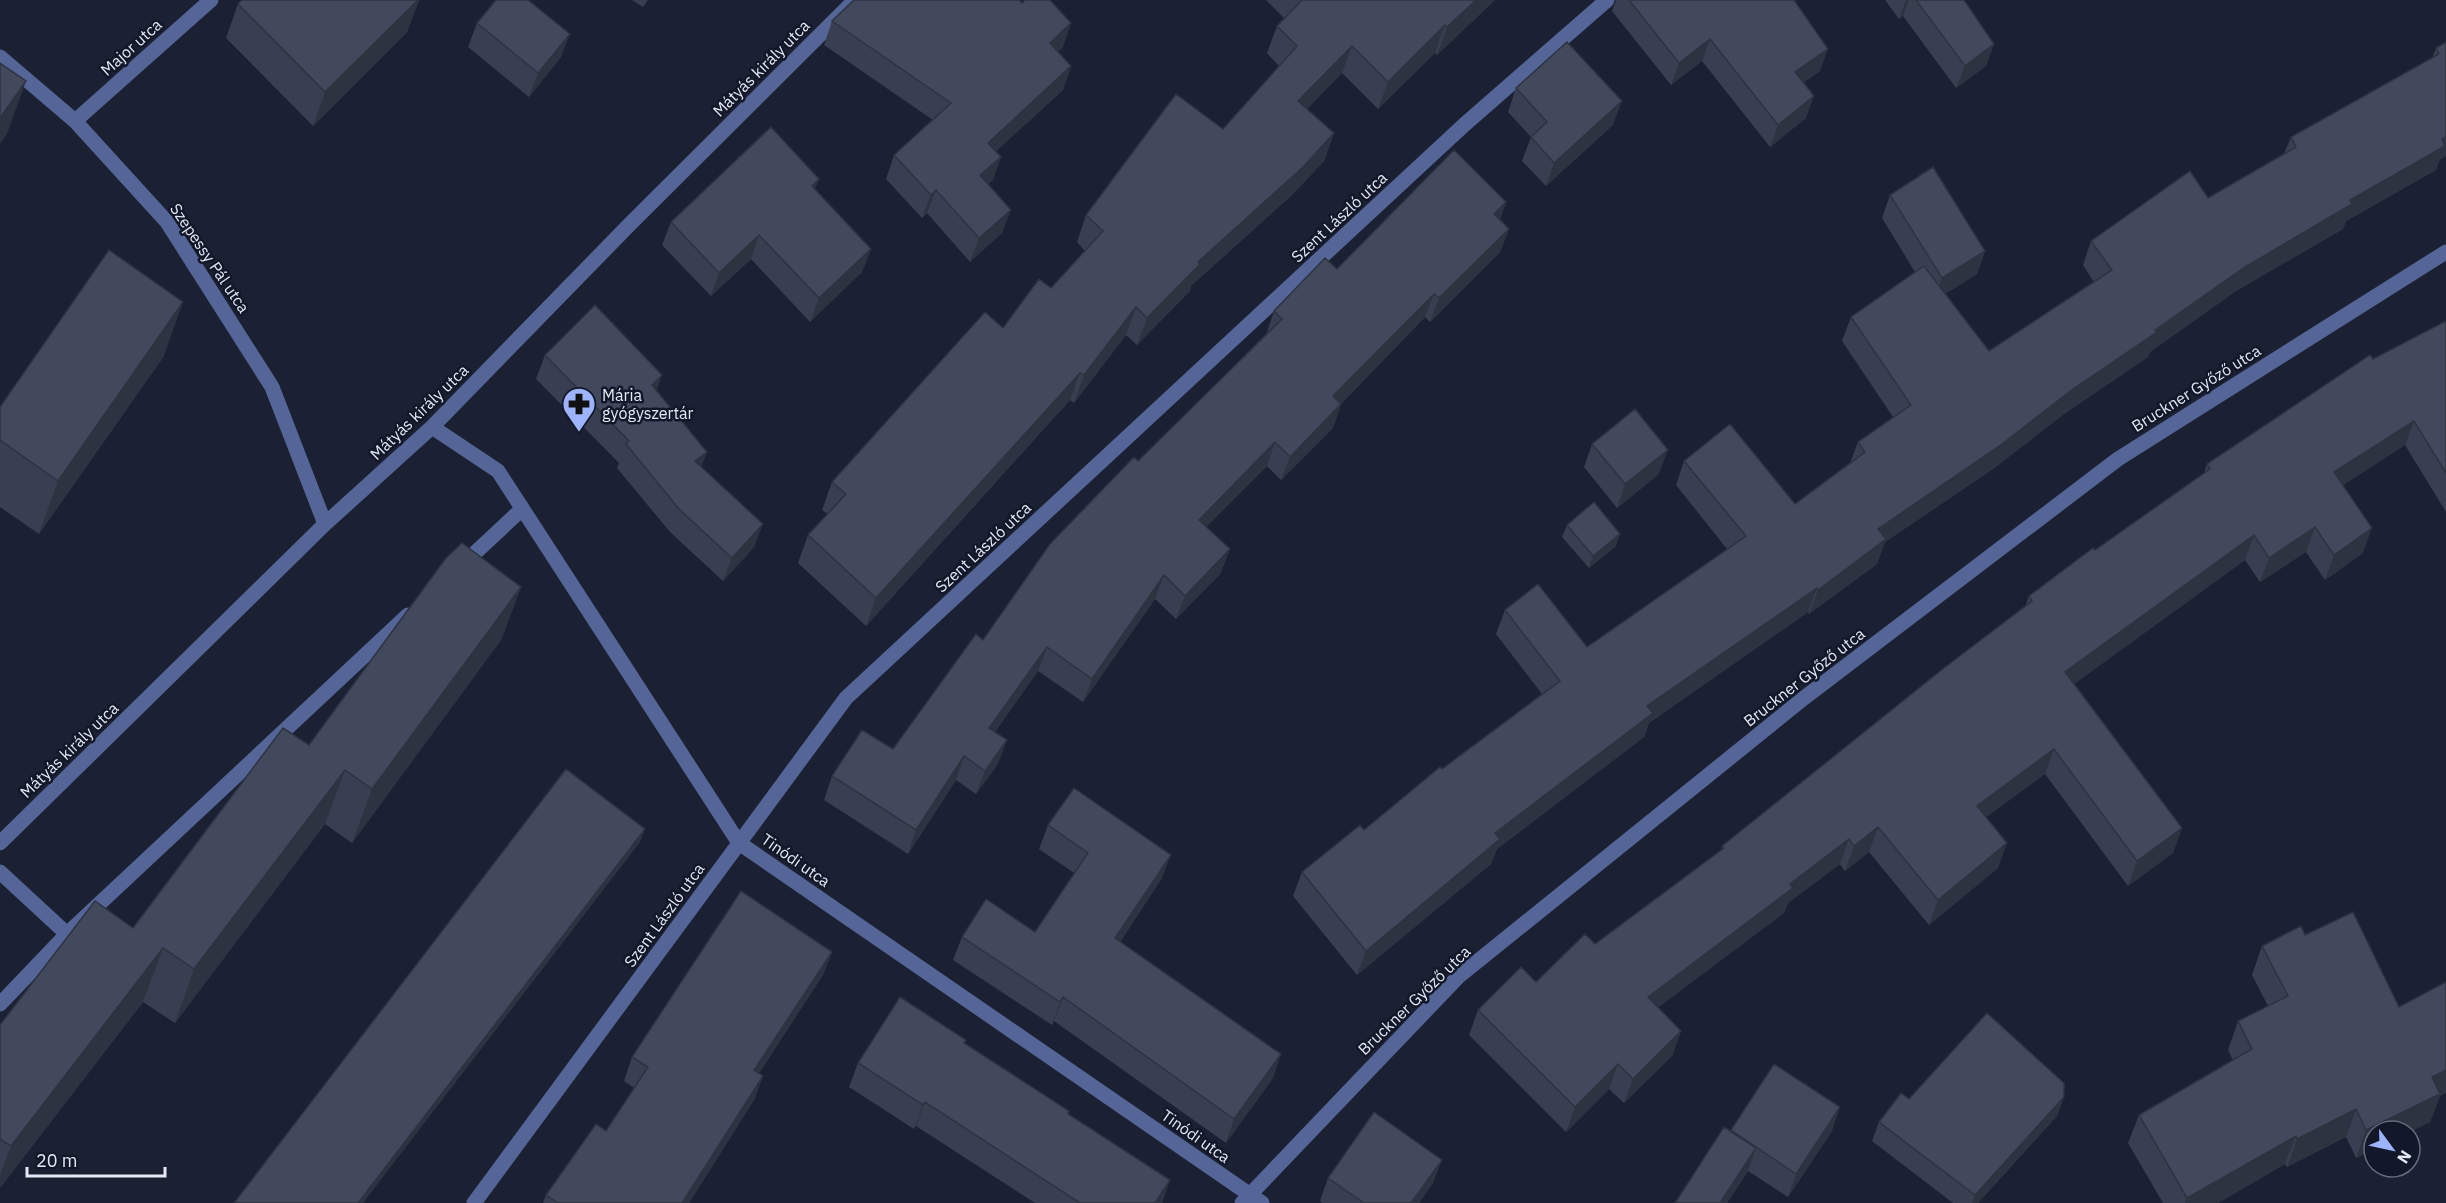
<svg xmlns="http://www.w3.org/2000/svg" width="2446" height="1203" font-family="'IBM Plex Sans',sans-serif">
<rect width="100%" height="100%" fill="#1b2133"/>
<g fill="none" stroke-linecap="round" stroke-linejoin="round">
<path stroke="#556598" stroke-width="15" d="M 461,566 L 522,509
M 0,872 L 67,934
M 0,1004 L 67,934 L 408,615"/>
<path stroke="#556598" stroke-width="15" d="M 0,57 L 75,121 L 167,222 L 272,387 L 325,524
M 75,121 L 211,0
M 432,427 L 498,471 L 739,843 L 1262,1203
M 0,843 L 325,524 L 432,427 L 629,225 L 855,0
M 474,1203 L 846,698 L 1464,125 L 1607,0
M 1242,1203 L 1458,977 L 1804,698 L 2118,459 L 2446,252"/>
</g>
<path fill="#393f50" d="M 242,0 L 419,0 L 407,32 L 313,126 L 226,38 L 238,4 Z
M 632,0 L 648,0 L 643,7 Z
M 1266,0 L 1495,0 L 1437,55 L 1435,53 L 1378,109 L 1342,73 L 1307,109 L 1334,133 L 1324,161 L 1293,194 L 1191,286 L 1190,291 L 1137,345 L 1126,335 L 1074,403 L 1070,400 L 866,626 L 798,563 L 808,535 L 828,514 L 822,510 L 832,482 L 1003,328 L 1051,288 L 1085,251 L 1077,242 L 1086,215 L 1223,129 L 1279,66 L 1267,53 L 1277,26 L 1284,18 Z
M 1616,0 L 1794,0 L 1820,71 L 1803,83 L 1806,118 L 1770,147 L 1702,61 L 1671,85 L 1612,11 Z
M 1885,0 L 1964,0 L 1994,44 L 1986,66 L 1956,88 L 1903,16 L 1899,19 Z
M 832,21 L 1063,47 L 1058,51 L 1071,66 L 1063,90 L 996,151 L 993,180 L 988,184 L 1002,233 L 970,262 L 927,213 L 922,218 L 886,179 L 894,155 L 933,120 L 824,45 Z
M 477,23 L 561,57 L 529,97 L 468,47 Z
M 2446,42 L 2446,156 L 2440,159 L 2436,170 L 2346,221 L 2343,229 L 2236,291 L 2150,352 L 2148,357 L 2064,414 L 1993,469 L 1885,542 L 1877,564 L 1809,614 L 1808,612 L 1649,723 L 1644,737 L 1497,849 L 1491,864 L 1357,975 L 1293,896 L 1302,872 L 1364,830 L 1442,769 L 1542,694 L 1496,634 L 1505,610 L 1587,647 L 1727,549 L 1676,485 L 1684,461 L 1795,504 L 1850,463 L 1858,442 L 1893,417 L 1842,341 L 1851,317 L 1915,272 L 1882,218 L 1890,195 L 1985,251 L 1977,274 L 1945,294 L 1989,351 L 2094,282 L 2083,265 L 2091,241 L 2208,198 L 2284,154 L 2291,137 L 2432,58 L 2436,48 Z
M 1516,88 L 1613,125 L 1546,186 L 1522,161 L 1531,137 L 1508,112 Z
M 815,190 L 871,249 L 862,272 L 810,322 L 751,259 L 711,296 L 662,245 L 671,222 Z
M 1506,202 L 1500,219 L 1509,229 L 1500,252 L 1430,322 L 1425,317 L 1341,404 L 1333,428 L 1281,480 L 1267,466 L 1206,527 L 1221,573 L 1176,619 L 1155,599 L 1083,702 L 1038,671 L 995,732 L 998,764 L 976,794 L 956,780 L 908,854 L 824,800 L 832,776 L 893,749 L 983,640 L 1138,461 L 1266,335 L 1274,311 L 1337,269 Z
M 2446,321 L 2446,512 L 2405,445 L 2343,485 L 2363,553 L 2325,580 L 2306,552 L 2260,582 L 2245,560 L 2074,684 L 2182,828 L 2173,853 L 2128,886 L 2045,774 L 1986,817 L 1998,868 L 1929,925 L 1869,852 L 1845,871 L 1840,864 L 1788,903 L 1784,913 L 1658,1007 L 1681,1031 L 1672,1056 L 1624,1103 L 1609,1089 L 1566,1132 L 1469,1035 L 1478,1010 L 1536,982 L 1595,944 L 1721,850 L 1722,846 L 2025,607 L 2029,596 L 2204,473 L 2207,464 L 2373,359 Z
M 545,355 L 657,391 L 707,452 L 701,467 L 754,547 L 723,581 L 670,532 L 617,468 L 619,463 L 536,379 Z
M 164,356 L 39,534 L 0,507 L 0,407 Z
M 1592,444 L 1659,474 L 1617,508 L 1584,467 Z
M 1567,525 L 1616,546 L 1589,568 L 1562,537 Z
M 521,587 L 501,640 L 352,843 L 325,824 L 175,1023 L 143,1002 L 0,1188 L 0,1025 L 133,928 L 309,745 Z
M 1048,825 L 1162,878 L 1120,942 L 1273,1078 L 1226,1143 L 1054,1021 L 1052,1025 L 953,960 L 962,937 L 1035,932 L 1074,873 L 1039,849 Z
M 2305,935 L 2399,1007 L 2440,1096 L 2430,1122 L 2410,1132 L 2410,1131 L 2356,1158 L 2346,1137 L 2287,1167 L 2285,1164 L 2218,1203 L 2163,1203 L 2128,1143 L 2139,1115 L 2233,1060 L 2228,1050 L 2238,1021 L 2268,1006 L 2252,975 L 2262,946 Z
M 832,952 L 823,975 L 759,1073 L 763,1076 L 754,1100 L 689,1203 L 543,1203 L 546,1195 L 606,1131 L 634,1088 L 624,1081 L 632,1057 Z
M 964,1043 L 1069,1114 L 1170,1180 L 1162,1203 L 1035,1203 L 916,1126 L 914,1129 L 849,1087 L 858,1063 Z
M 2064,1097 L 2057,1116 L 1978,1203 L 1953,1203 L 1872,1141 L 1879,1122 L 1909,1099 Z
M 1731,1131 L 1832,1131 L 1788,1197 L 1748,1171 L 1727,1203 L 1675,1203 Z
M 1328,1178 L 1433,1183 L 1419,1203 L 1322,1203 L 1320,1201 Z"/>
<path fill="#2e3341" d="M 418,0 L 419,0 L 407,32 L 313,126 L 325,92 Z
M 1476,0 L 1495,0 L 1437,55 L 1447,27 Z
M 1906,0 L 1909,0 L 1903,16 L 1899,19 Z
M 1071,23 L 1063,47 L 1042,67 L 1050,43 Z
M 1445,25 L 1435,53 L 1378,109 L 1388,82 Z
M 570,34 L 561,57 L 529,97 L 538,73 Z
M 1710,39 L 1702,61 L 1671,85 L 1679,63 Z
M 1994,44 L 1986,66 L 1956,88 L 1965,66 Z
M 1352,46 L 1342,73 L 1288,128 L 1298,101 Z
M 1828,49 L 1820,71 L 1786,94 L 1795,72 Z
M 1071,66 L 1063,90 L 980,166 L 988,143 Z
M 26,81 L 7,134 L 0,144 L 0,118 Z
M 1814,96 L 1806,118 L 1770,147 L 1778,125 Z
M 1622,101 L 1613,125 L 1546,186 L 1554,163 Z
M 1334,133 L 1324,161 L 1293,194 L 1191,286 L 1190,291 L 1137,345 L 1147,318 L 1198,262 Z
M 2446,137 L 2446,156 L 2440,159 L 2436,170 L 2346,221 L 2343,229 L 2236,291 L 2150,352 L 2148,357 L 2064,414 L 1993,469 L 1885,542 L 1877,564 L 1809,614 L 1818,590 L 1878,529 L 2245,267 Z
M 1001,157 L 993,180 L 972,198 L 980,175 Z
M 819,179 L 810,202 L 812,186 Z
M 936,190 L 927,213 L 922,218 L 931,195 Z
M 1506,202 L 1498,225 L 1494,214 Z
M 1011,210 L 1002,233 L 970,262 L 979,238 Z
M 1509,229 L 1500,252 L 1430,322 L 1439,298 Z
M 759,235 L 751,259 L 711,296 L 719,273 Z
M 871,249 L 862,272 L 810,322 L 819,298 Z
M 1985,251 L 1977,274 L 1934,301 L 1942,278 Z
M 1434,294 L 1425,317 L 1325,420 L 1333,396 Z
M 183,302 L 164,356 L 39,534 L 58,481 Z
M 1136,307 L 1126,335 L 1074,403 L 1084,375 Z
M 1080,373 L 1070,400 L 866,626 L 876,598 Z
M 662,375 L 654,398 L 652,385 Z
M 1341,404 L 1333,428 L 1281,480 L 1290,457 Z
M 2414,421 L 2405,445 L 2325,497 L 2334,472 Z
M 1275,442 L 1267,466 L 1190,543 L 1199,520 Z
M 1668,450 L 1659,474 L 1617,508 L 1625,484 Z
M 707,452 L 698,475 L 695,461 Z
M 763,524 L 754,547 L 723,581 L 732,558 Z
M 2315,527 L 2306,552 L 2260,582 L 2269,558 Z
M 2372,528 L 2363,553 L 2325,580 L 2334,555 Z
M 1620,534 L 1616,546 L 1589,568 L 1593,556 Z
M 2254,535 L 2245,560 L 2056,697 L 2065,672 Z
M 1230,549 L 1221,573 L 1176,619 L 1185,596 Z
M 1164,575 L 1155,599 L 1083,702 L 1092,679 Z
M 521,587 L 501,640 L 352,843 L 372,789 Z
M 1817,588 L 1808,612 L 1649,723 L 1644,737 L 1497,849 L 1491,864 L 1357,975 L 1366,951 L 1495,833 L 1647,706 Z
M 1047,647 L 1038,671 L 981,751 L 989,728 Z
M 1007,740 L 998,764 L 976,794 L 985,771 Z
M 2054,749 L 2045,774 L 1968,830 L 1977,806 Z
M 964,756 L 956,780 L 908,854 L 916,830 Z
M 345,770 L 325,824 L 175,1023 L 194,969 Z
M 1878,827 L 1869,852 L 1845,871 L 1854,846 Z
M 2182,828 L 2173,853 L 2128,886 L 2137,861 Z
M 645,829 L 640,842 L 363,1203 L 358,1203 Z
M 1849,839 L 1840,864 L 1788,903 L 1784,913 L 1639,1022 L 1648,997 L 1790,884 Z
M 2007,843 L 1998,868 L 1929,925 L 1938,900 Z
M 1171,855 L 1162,878 L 1106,962 L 1115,938 Z
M 163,948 L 143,1002 L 0,1188 L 0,1175 L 11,1146 Z
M 832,952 L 823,975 L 745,1093 L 754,1070 Z
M 1063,997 L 1054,1021 L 1052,1025 L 1060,1002 Z
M 1681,1031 L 1672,1056 L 1624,1103 L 1633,1079 Z
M 1281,1054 L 1273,1078 L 1226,1143 L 1234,1119 Z
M 1618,1064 L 1609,1089 L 1566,1132 L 1575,1107 Z
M 2446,1070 L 2446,1093 L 2440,1096 L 2430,1122 L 2410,1132 L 2410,1131 L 2374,1131 L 2374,1150 L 2356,1158 L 2366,1130 L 2432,1077 Z
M 763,1076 L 754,1100 L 689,1203 L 682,1203 Z
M 2064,1097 L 2057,1116 L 1978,1203 L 1972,1203 L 1975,1195 Z
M 925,1102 L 916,1126 L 914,1129 L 923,1105 Z
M 1840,1107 L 1832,1131 L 1788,1197 L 1796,1174 Z
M 2356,1109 L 2346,1137 L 2287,1167 L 2297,1139 Z
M 2296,1136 L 2285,1164 L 2218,1203 L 2185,1203 L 2187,1198 Z
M 1756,1148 L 1748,1171 L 1727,1203 L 1720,1203 Z
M 1442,1160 L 1433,1183 L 1419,1203 L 1411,1203 Z
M 1170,1180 L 1162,1203 L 1155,1203 Z"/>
<path fill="#42495d" stroke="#2e3341" stroke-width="1.5" d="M 242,0 L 418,0 L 325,92 L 238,4 Z
M 496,0 L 528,0 L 570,34 L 538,73 L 477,23 Z
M 854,0 L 1019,0 L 1022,3 L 1025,0 L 1050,0 L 1071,23 L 1050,43 L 1071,66 L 988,143 L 1001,157 L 980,175 L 1011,210 L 979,238 L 936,190 L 931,195 L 894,155 L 951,103 L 832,21 Z
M 1302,0 L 1476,0 L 1447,27 L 1445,25 L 1388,82 L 1352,46 L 1298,101 L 1334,133 L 1303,167 L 1198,262 L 1200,264 L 1147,318 L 1136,307 L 1084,375 L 1080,373 L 876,598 L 808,535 L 846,494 L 832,482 L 985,312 L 1003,328 L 1039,279 L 1051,288 L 1103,231 L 1086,215 L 1176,94 L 1223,129 L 1297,46 L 1277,26 Z
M 1629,0 L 1794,0 L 1828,49 L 1795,72 L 1814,96 L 1778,125 L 1710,39 L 1679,63 Z
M 1916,0 L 1964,0 L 1994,44 L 1965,66 Z
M 1567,42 L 1622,101 L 1554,163 L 1531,137 L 1547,122 L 1516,88 Z
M 2446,42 L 2446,137 L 2442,139 L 2445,146 L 2350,200 L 2352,204 L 2245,267 L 2155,330 L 2157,332 L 2073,389 L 2002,444 L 1878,529 L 1886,539 L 1818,590 L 1817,588 L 1647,706 L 1653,713 L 1495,833 L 1500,839 L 1366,951 L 1302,872 L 1360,825 L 1364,830 L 1440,767 L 1442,769 L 1560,681 L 1505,610 L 1538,584 L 1587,647 L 1746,536 L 1684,461 L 1730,424 L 1795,504 L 1865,452 L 1858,442 L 1911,405 L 1851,317 L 1924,266 L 1989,351 L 2112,270 L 2091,241 L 2190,171 L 2208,198 L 2296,147 L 2291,137 L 2439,54 L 2436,48 Z
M 0,63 L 26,81 L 0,118 Z
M 771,127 L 819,179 L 812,186 L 871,249 L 819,298 L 759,235 L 719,273 L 671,222 Z
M 1454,150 L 1506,202 L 1494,214 L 1509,229 L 1439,298 L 1434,294 L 1333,396 L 1341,404 L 1290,457 L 1275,442 L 1199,520 L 1230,549 L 1185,596 L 1164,575 L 1092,679 L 1047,647 L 989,728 L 1007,740 L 985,771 L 964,756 L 916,830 L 832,776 L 862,730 L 893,749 L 976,634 L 983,640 L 1050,544 L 1134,457 L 1138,461 L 1282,319 L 1274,311 L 1325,258 L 1337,269 Z
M 1933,167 L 1985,251 L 1942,278 L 1890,195 Z
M 109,250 L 183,302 L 58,481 L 0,440 L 0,407 Z
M 595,305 L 662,375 L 652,385 L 707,452 L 695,461 L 763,524 L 732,558 L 679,509 L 626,444 L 629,441 L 545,355 Z
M 2446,321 L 2446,473 L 2414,421 L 2334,472 L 2372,528 L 2334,555 L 2315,527 L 2269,558 L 2254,535 L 2065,672 L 2182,828 L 2137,861 L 2054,749 L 1977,806 L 2007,843 L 1938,900 L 1878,827 L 1854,846 L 1849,839 L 1790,884 L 1793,888 L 1648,997 L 1681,1031 L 1633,1079 L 1618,1064 L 1575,1107 L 1478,1010 L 1521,967 L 1536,982 L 1585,934 L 1595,944 L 1724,848 L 1722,846 L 1944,668 L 2032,601 L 2029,596 L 2093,548 L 2095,550 L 2210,469 L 2207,464 L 2370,355 L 2373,359 Z
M 1635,409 L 1668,450 L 1625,484 L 1592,444 Z
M 1594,502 L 1620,534 L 1593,556 L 1567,525 Z
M 462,543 L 521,587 L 372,789 L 345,770 L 194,969 L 163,948 L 11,1146 L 0,1139 L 0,1025 L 95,901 L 133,928 L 283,728 L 309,745 L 446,558 Z
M 566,769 L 645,829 L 358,1203 L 234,1203 Z
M 1074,788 L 1171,855 L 1115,938 L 1281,1054 L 1234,1119 L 1063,997 L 1060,1002 L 962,937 L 986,899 L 1035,932 L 1088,853 L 1048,825 Z
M 741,891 L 832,952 L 754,1070 L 763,1076 L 682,1203 L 558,1203 L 546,1195 L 596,1124 L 606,1131 L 648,1067 L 632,1057 Z
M 2353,912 L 2399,1007 L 2446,982 L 2446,1070 L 2432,1077 L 2440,1094 L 2366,1130 L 2356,1109 L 2297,1139 L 2296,1136 L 2187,1198 L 2139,1115 L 2252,1049 L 2238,1021 L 2288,996 L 2262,946 L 2301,926 L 2305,935 Z
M 900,997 L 966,1040 L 964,1043 L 1069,1111 L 1068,1114 L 1170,1180 L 1155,1203 L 1080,1203 L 925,1102 L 923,1105 L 858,1063 Z
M 1987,1013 L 2064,1083 L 2064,1097 L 1975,1195 L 1879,1122 L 1901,1093 L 1909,1099 Z
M 1774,1064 L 1840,1107 L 1796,1174 L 1731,1130 Z
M 1374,1112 L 1442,1160 L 1411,1203 L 1364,1203 L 1328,1178 Z
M 1724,1127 L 1756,1148 L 1720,1203 L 1675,1203 Z"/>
<defs>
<g id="pharmacy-pin" transform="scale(1.725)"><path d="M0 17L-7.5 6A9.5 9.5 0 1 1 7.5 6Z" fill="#9db4fd" stroke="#121829"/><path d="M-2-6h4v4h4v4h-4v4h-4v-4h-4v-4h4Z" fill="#111"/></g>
</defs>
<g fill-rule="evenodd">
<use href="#pharmacy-pin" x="579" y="404"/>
</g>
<g text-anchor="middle" stroke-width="5" stroke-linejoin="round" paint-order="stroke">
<g font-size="16" fill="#e5e9f6" stroke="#121829">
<text transform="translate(131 47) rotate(-42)" y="6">Major utca</text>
<text transform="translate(761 68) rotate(-45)" y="6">Mátyás király utca</text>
<text transform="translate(1339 217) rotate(-43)" y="6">Szent László utca</text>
<text transform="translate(210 258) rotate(56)" y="6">Szepessy Pál utca</text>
<text transform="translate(2196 388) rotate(-32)" y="6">Bruckner Győző utca</text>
<text transform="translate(419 412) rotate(-44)" y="6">Mátyás király utca</text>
<text transform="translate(983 547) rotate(-43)" y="6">Szent László utca</text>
<text transform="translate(1804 677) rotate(-38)" y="6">Bruckner Győző utca</text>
<text transform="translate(69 750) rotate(-44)" y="6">Mátyás király utca</text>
<text transform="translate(796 860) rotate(35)" y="6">Tinódi utca</text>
<text transform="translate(664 915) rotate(-54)" y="6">Szent László utca</text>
<text transform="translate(1414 1000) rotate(-44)" y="6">Bruckner Győző utca</text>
<text transform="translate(1196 1136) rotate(35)" y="6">Tinódi utca</text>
</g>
<g font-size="16" fill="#e5e9f6" stroke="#121829" text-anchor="start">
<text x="602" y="401">Mária<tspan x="602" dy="18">gyógyszertár</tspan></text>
</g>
</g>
<g transform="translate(2392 1149) rotate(123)"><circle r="28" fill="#121829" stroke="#666c7b" stroke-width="1.5"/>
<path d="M0-4.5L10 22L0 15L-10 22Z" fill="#9db4fd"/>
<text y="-9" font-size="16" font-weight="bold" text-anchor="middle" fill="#e5e9f6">N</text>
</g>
<path d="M27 1167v9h138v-9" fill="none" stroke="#e5e9f6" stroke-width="3"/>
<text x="36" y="1167" font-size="18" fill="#e5e9f6" stroke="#121829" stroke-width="4.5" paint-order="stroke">20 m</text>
</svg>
